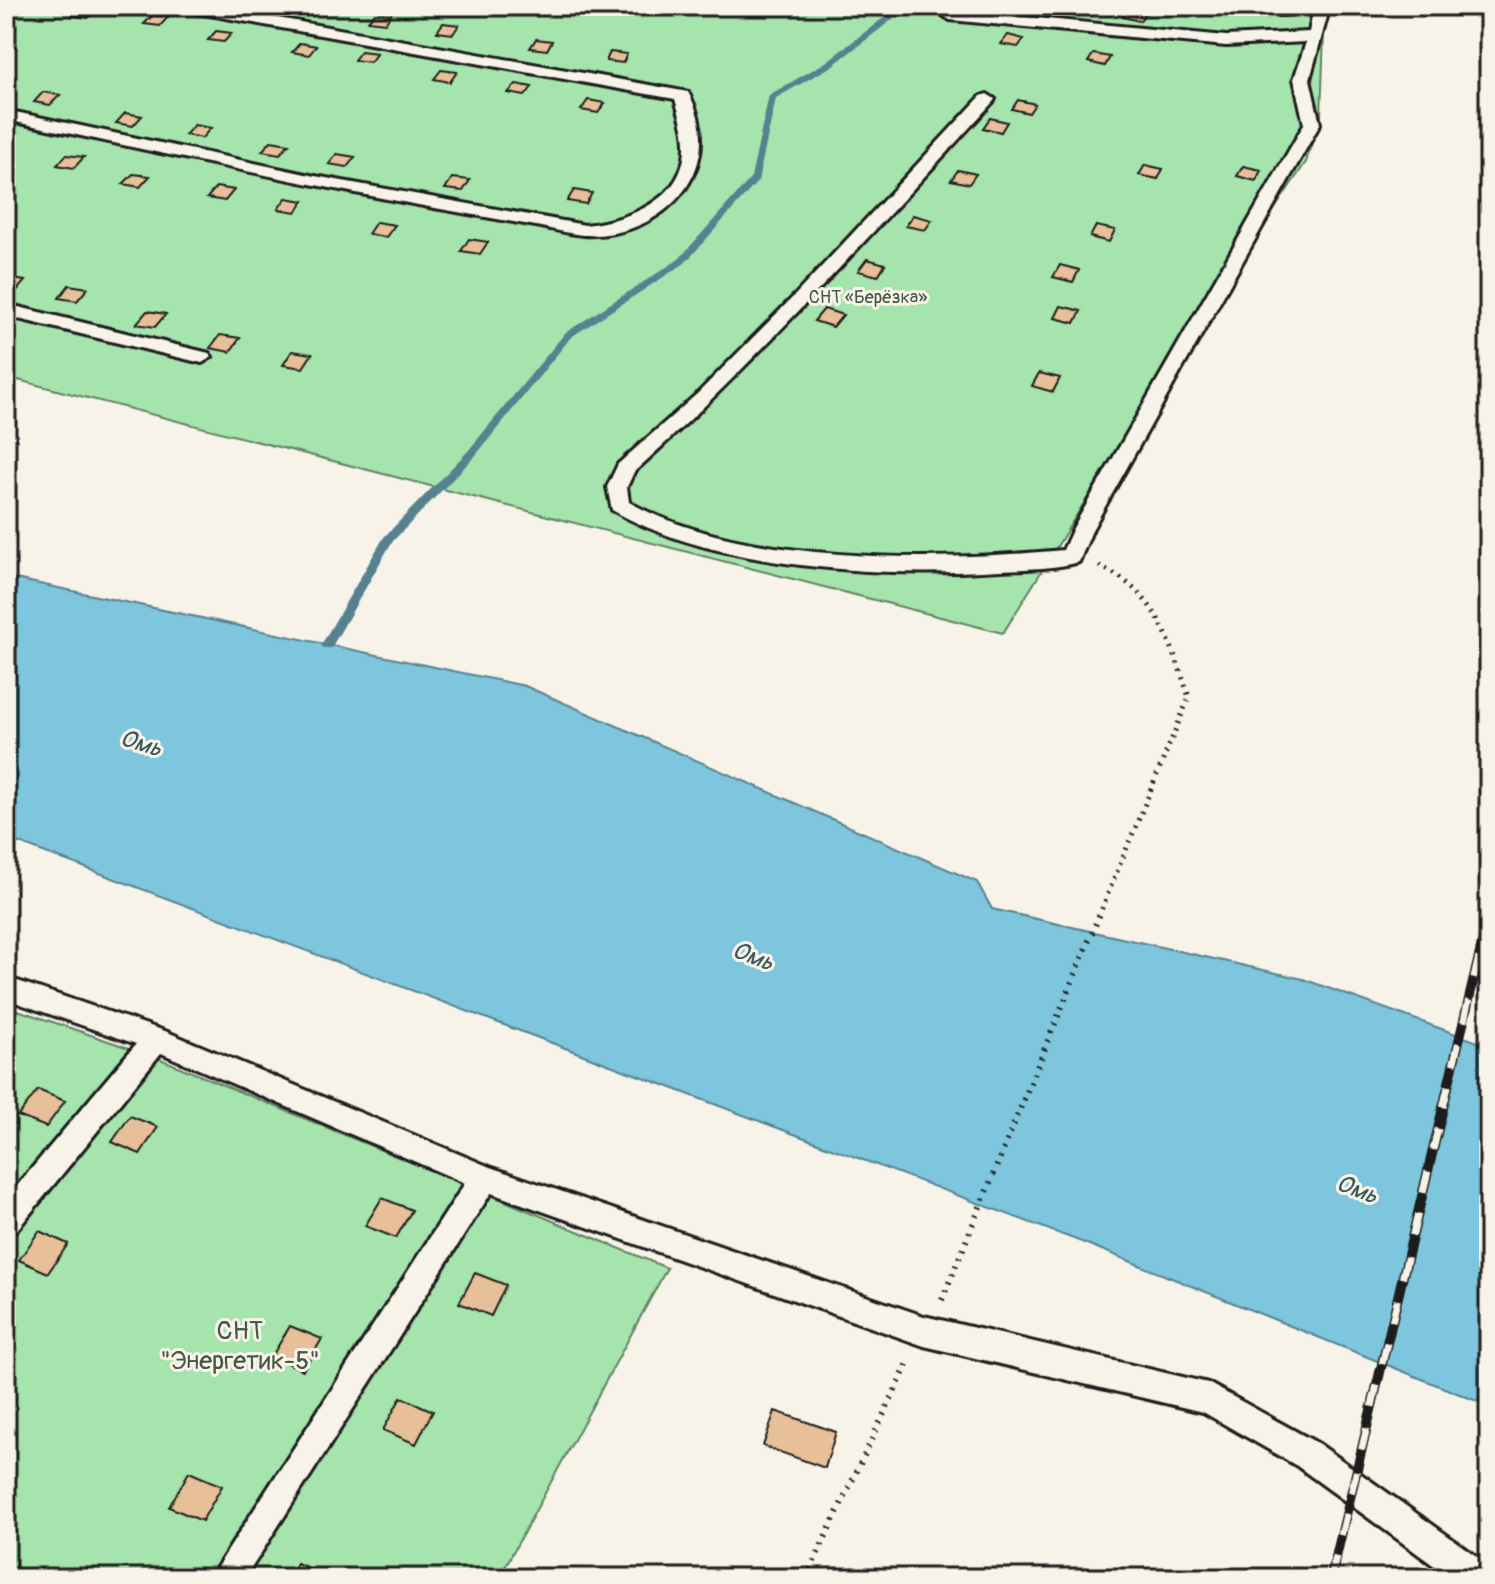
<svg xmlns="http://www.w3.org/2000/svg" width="1495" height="1584" font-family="Pangolin,sans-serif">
<rect width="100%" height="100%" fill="#f7f3e8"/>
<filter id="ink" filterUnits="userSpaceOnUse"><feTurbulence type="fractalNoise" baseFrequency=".0125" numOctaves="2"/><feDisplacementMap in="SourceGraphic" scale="16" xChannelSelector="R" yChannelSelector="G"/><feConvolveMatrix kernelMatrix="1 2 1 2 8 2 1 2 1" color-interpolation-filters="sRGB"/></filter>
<g filter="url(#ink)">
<path fill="#a5e4ac" stroke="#608064" stroke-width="2" d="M 6,6 L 1325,6 L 1321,116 L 1306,162 L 1177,354 L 1003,633 L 6,377 Z
M 6,1006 L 158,1058 L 667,1268 L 499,1578 L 6,1578 Z"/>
<path fill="#7dc6dd" stroke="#568290" stroke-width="2" d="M 6,577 L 525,686 L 977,882 L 992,909 L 1303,979 L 1489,1046 L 1489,1406 L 1087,1244 L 6,838 Z"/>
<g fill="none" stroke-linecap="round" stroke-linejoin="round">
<path fill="#568290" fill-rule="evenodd" d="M 885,6 L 893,6 L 893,19 L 832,66 L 776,98 L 758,181 L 685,263 L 571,337 L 476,455 L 392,542 L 331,648 L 323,648 L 321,645 L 384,537 L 468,451 L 565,333 L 679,259 L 751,178 L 769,95 L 826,62 L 886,16 Z"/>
</g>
<path fill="#e7bf98" stroke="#1c1c1c" stroke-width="2" d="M 82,7 L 97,10 L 88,18 L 73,16 Z
M 1288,7 L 1295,16 L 1278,17 L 1272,9 Z
M 1128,9 L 1145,13 L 1140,21 L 1123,17 Z
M 375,13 L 391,14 L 385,23 L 368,21 Z
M 153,15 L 168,17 L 160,26 L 144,24 Z
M 443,23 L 459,25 L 453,34 L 437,32 Z
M 216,31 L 232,33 L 224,42 L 208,40 Z
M 1008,35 L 1024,39 L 1018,47 L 1001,44 Z
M 536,39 L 552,41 L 547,50 L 530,48 Z
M 300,43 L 316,46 L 309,55 L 292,52 Z
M 361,51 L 377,53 L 370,62 L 354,60 Z
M 610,52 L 627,54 L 623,63 L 606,61 Z
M 1093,54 L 1110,57 L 1105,66 L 1088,62 Z
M 441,70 L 457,72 L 450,82 L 434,79 Z
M 516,84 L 532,87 L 525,96 L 508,93 Z
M 43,92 L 60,95 L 50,105 L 34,102 Z
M 588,100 L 605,103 L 598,113 L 581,110 Z
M 1018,100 L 1035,104 L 1029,113 L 1012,109 Z
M 125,113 L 142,116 L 133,126 L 116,123 Z
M 990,118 L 1007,122 L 1001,132 L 983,128 Z
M 194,125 L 211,128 L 202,138 L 185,135 Z
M 271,141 L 289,144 L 280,154 L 262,151 Z
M 337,154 L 355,157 L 347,167 L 329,164 Z
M 66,155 L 84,157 L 74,168 L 57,165 Z
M 1145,165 L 1163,169 L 1158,179 L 1139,175 Z
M 1243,166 L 1261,170 L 1256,181 L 1237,176 Z
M 958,170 L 976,174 L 969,184 L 951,180 Z
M 133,174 L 150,176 L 140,187 L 123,184 Z
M 452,178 L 470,180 L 463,191 L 445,189 Z
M 216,187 L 234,190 L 225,201 L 207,198 Z
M 574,190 L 592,193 L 586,204 L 567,201 Z
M 286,198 L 304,201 L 296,212 L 278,209 Z
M 913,215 L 932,220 L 925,230 L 906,226 Z
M 376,222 L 395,225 L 386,237 L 368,234 Z
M 1096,226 L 1115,230 L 1109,242 L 1090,237 Z
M 469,239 L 488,242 L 480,254 L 461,251 Z
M 867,259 L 885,264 L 878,276 L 858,271 Z
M 1060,265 L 1079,270 L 1073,282 L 1053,277 Z
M 7,278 L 25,281 L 14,294 L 6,292 Z
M 69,285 L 88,288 L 77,301 L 59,298 Z
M 1061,306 L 1081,311 L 1075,323 L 1055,318 Z
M 824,309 L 843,315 L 833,327 L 814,321 Z
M 147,311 L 166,314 L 155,327 L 136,324 Z
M 220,335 L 240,338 L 230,352 L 210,348 Z
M 292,351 L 312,354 L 303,368 L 283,365 Z
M 1039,373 L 1060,378 L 1053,392 L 1032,386 Z
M 38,1090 L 65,1101 L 46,1127 L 18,1116 Z
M 130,1116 L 158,1127 L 140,1154 L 112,1142 Z
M 382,1198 L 412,1210 L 396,1238 L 365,1226 Z
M 39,1231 L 68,1244 L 48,1273 L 19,1260 Z
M 475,1273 L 506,1285 L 491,1316 L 459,1303 Z
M 290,1326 L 322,1339 L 303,1370 L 272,1356 Z
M 401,1397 L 433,1411 L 416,1444 L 383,1430 Z
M 775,1411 L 836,1432 L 825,1468 L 763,1446 Z
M 189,1472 L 222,1486 L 202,1521 L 169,1507 Z
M 297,1563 L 330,1578 L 289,1578 Z"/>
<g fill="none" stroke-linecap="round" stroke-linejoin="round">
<g stroke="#1c1c1c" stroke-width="6">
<path id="service" d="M 179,6 L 212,6 L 688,92 C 730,168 664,239 584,235 C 569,234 552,229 536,226 C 501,220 465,213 429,207 C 287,181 147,150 6,120 L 6,110 L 315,176 L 585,225 C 628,220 684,200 685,148 C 686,131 679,114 675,99 L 187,11 Z
M 1314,6 L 1330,6 L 1310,79 L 1320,124 L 1093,528 L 1079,562 C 1054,569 1025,569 1000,570 C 883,578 715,569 612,510 L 607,487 L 618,464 L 698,393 L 796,294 L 981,96 L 987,94 L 995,99 L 993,102 C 876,229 761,357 634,472 L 627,487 L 629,502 C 742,565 937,562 1063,550 L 1073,528 L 1304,124 L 1294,79 L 1306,42 L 1226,46 L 950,20 L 942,15 L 950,10 L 1226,36 L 1309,32 Z
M 6,304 L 209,353 L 212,357 L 202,363 L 6,316 Z
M 6,977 L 165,1031 L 490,1167 L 924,1316 L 1208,1383 L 1319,1444 L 1489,1565 L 1489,1578 L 1451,1578 L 1297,1466 L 1203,1412 L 924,1346 L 491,1193 L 245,1578 L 210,1578 L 465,1183 L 161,1053 L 16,1231 L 6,1235 L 6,1199 L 136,1044 L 6,999 Z"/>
</g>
<path stroke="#1c1c1c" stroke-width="5" stroke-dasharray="2 6" stroke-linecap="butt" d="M 1099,566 C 1157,592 1170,640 1189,697 L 1100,913"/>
<path stroke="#1c1c1c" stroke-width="6" stroke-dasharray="2 7" stroke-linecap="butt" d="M 942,1300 L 1101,911
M 806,1578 L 909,1361"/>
<use href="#service" fill="#f7f3e8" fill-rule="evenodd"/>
<g stroke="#1c1c1c" stroke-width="10">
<path id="rail" d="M 1331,1578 L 1489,915"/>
</g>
<use href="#rail" stroke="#f7f3e8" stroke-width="7" stroke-dasharray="22" stroke-linecap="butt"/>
</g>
</g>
<g text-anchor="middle" stroke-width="6" stroke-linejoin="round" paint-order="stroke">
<g font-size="18" fill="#455847" stroke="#f7f3e8">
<text x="868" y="303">СНТ «Берёзка»</text>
</g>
<g font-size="24" font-style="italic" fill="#3e5860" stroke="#f7f3e8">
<text transform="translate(141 743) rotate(17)" y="8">Омь</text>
<text transform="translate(753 956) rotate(21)" y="8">Омь</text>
<text transform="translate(1357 1189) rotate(21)" y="8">Омь</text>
</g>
<g font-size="26" fill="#455847" stroke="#f7f3e8">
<text x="240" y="1339">СНТ<tspan x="240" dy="30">"Энергетик-5"</tspan></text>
</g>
</g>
<rect width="1495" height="1584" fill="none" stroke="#f7f3e8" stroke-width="32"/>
<rect x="16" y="16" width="1463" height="1552" fill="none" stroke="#1c1c1c" stroke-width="3" filter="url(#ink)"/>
</svg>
